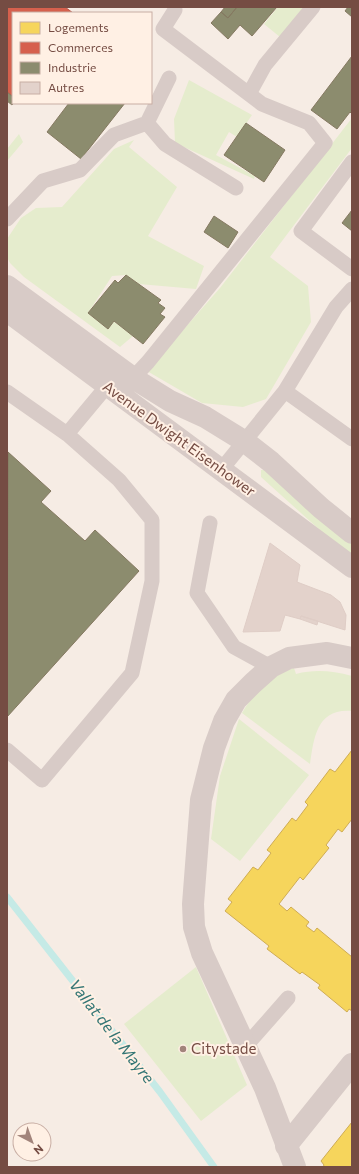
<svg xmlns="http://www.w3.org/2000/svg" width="359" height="1174" font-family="Commissioner,sans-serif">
<rect width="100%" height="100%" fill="#f6ece4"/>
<path fill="#e5eccd" d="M 278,7 L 304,7 L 280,37 L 264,24 Z
M 189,80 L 252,115 L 237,137 L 229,132 L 216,155 L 255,176 L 254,179 L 175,143 L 174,119 Z
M 352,118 L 352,148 L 270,257 L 308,286 L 311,322 L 266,399 L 243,407 L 202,403 L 147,371 L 220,288 Z
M 19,134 L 23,142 L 7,161 L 7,149 Z
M 134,140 L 129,147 L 177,187 L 148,236 L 204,266 L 196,289 L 139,284 L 126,275 L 112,276 L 88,313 L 114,321 L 133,336 L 120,347 L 24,277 L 10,263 L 7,257 L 7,239 L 21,218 L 36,208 L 62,207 L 114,149 Z
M 261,470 L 267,470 L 352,543 L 352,559 L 261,477 Z
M 294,668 L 296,674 C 316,669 332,671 352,676 L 352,711 C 317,708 314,737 310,764 L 242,713 C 253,693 272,675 294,668 Z
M 239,719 L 309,775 L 240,861 L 211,839 L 220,776 Z
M 196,967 L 247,1085 L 201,1121 L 124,1024 Z"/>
<path fill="#f6d55c" stroke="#cfac54" d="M 352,750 L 352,819 L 342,832 L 338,829 L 326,845 L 329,848 L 303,880 L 300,877 L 279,904 L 287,911 L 291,907 L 309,922 L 306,926 L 314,932 L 317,928 L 352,957 L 352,1011 L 349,1009 L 347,1012 L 318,988 L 320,985 L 302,972 L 300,974 L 267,949 L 269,946 L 225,911 L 232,902 L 228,899 L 253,867 L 258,870 L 271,853 L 267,850 L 292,818 L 296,821 L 308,805 L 305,802 L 330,769 L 335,772 Z
M 352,1122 L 352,1167 L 323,1167 L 324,1165 L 321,1161 Z"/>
<path fill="#d6604d" stroke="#b95a4a" d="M 7,7 L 65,7 L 73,13 L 13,13 L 13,97 L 7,92 Z"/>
<path fill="#8c8c6e" stroke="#857961" d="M 225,7 L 237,7 L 228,18 L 221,12 Z
M 237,7 L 277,7 L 252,36 L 240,25 L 228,39 L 211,23 L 221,12 L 228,18 Z
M 348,7 L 352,7 L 352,17 L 345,11 Z
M 352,56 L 352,114 L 350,112 L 337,129 L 311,110 Z
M 7,92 L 13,97 L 14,103 L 12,105 L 7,101 Z
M 69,103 L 125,103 L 81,159 L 47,132 Z
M 246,123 L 285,150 L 264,182 L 224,155 Z
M 352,210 L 352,231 L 342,223 Z
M 214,216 L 238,232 L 228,248 L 204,232 Z
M 126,275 L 161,300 L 158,303 L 165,308 L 160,314 L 165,317 L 143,344 L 114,321 L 108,329 L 88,313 L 115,280 L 118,283 Z
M 8,452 L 51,491 L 41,502 L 85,541 L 95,530 L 139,571 L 7,717 Z"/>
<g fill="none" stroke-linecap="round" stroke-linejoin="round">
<path stroke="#c5eae6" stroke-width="7" d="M 7,897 L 160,1092 L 214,1167"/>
</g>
<path fill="#e3d2cb" stroke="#dfcdc6" d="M 270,543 L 300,565 L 297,582 L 331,595 L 340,602 L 346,615 L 345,630 L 301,616 L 300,619 L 285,615 L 280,631 L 243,632 Z
M 301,616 L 318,621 L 317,625 L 300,619 Z"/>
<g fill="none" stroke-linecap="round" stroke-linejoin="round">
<path stroke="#d8cbc7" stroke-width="15" d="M 249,94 L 265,65 L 313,7
M 147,123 L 169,78
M 352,162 L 301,231 L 352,269
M 7,219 L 43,181 L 80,170 L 114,135 L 147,123 L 165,144 L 236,188
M 133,378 L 148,362 L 325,143 L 309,123 L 262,104 L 163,29 L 175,10
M 285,391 L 352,439
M 7,392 L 67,434 L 107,386
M 221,470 L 285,391 L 336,307 L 352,289
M 210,523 L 197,593 L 234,647 L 271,667
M 7,750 L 42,780 L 132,673 L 152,581 L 152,520 L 119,480 L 67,434
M 245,1047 L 288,998"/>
<path stroke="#d8cbc7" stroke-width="22" d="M 286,1146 L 352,1064
M 295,1167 L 265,1088 L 202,953 L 194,927 L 193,904 L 201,800 L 214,748 L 224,721 L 236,700 L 253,683 L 271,667 L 289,658 L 327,653 L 352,658"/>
<path stroke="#d8cbc7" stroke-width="22" d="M 7,286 L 133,378 L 170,401 L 205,417 L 244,441 L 271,462 L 321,508 L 352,533
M 7,311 L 352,567"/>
</g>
<circle fill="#a2847b" stroke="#fff0e4" stroke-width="1.5" cx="183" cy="1049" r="4"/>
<g text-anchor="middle" stroke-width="4" stroke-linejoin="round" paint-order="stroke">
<g font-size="15" fill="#754c43" stroke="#fff0e4">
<text transform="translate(179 439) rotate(36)" y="5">Avenue Dwight Eisenhower</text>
</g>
<g font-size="15" fill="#754c43" stroke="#fff0e4" text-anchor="start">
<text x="191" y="1054">Citystade</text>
</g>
<g font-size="16" font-style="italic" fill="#347675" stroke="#fff0e4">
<text transform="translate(112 1031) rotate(52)" y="6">Vallat de la Mayre</text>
</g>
</g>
<rect width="359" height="1174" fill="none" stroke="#754c43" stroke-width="16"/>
<rect x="12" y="12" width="140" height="92" fill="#fff0e4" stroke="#c8aea4"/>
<rect x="20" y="22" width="20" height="12" fill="#f6d55c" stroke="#c8aea4"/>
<text x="48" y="32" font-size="12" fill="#754c43">Logements</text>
<rect x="20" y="42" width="20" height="12" fill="#d6604d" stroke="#c8aea4"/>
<text x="48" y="52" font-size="12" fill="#754c43">Commerces</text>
<rect x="20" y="62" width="20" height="12" fill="#8c8c6e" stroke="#c8aea4"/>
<text x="48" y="72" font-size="12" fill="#754c43">Industrie</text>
<rect x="20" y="82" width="20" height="12" fill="#e3d2cb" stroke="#c8aea4"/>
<text x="48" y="92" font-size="12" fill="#754c43">Autres</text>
<g transform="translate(32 1142) rotate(139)"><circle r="19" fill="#fff0e4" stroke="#c8aea4"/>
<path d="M0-3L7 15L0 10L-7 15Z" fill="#a2847b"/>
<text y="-6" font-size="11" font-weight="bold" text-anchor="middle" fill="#754c43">N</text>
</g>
</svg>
